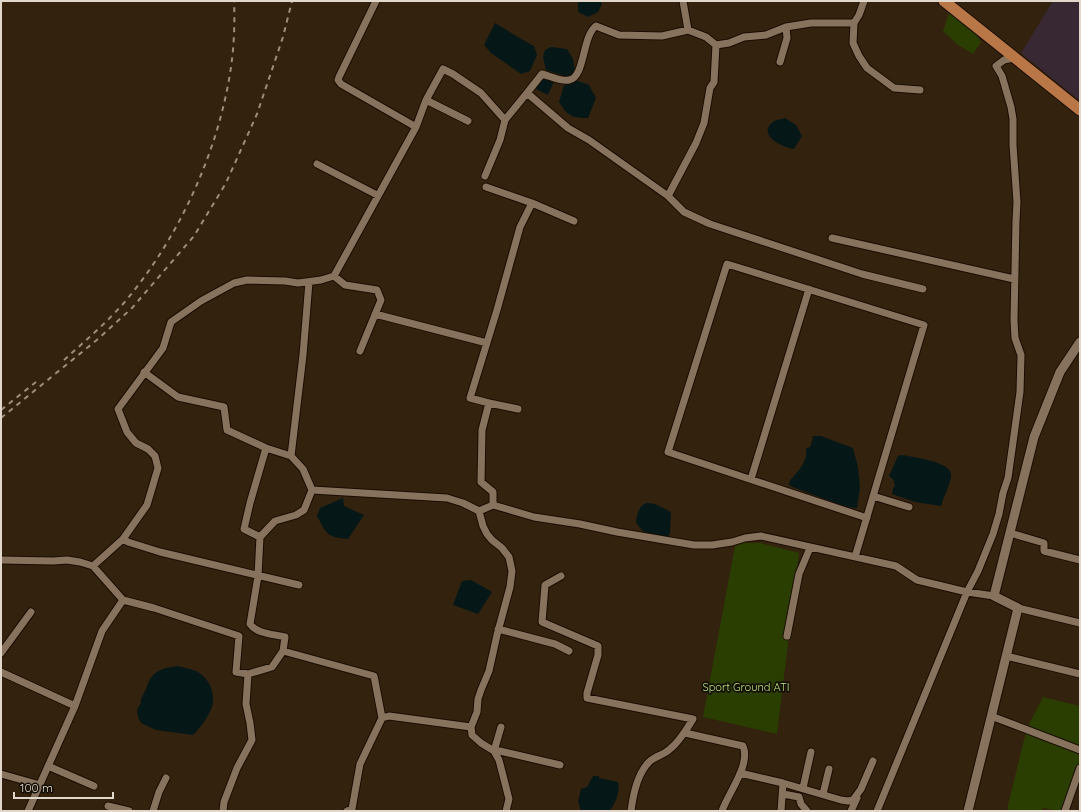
<svg xmlns="http://www.w3.org/2000/svg" width="1081" height="812" font-family="Quicksand,sans-serif">
<rect width="100%" height="100%" fill="#33230e"/>
<path fill="#382833" d="M 1053,1 L 1080,1 L 1080,101 L 1021,53 Z"/>
<path fill="#293e00" d="M 949,13 L 971,27 L 981,42 L 973,54 L 958,45 L 943,31 Z
M 738,543 L 760,543 L 799,553 L 777,734 L 703,717 L 735,546 Z
M 1043,697 L 1080,706 L 1080,760 L 1061,811 L 1043,808 L 1042,811 L 1013,811 L 1007,809 L 1027,728 Z"/>
<path fill="#061718" d="M 578,1 L 601,1 L 602,4 L 598,12 L 588,17 L 578,12 Z
M 495,23 L 523,40 L 534,46 L 537,55 L 530,71 L 521,74 L 491,53 L 484,45 Z
M 551,47 L 567,49 L 573,59 L 575,72 L 568,77 L 546,70 L 543,57 L 545,50 Z
M 540,72 L 556,77 L 548,95 L 532,87 Z
M 578,81 L 589,85 L 596,98 L 588,118 C 571,118 568,116 559,102 L 564,85 L 569,82 Z
M 785,118 L 796,125 L 802,136 L 794,149 C 783,148 756,135 773,122 C 775,120 781,119 785,118 Z
M 812,436 L 821,436 L 853,448 L 858,467 L 860,488 L 857,508 L 846,507 L 790,486 L 789,484 C 790,480 791,479 794,476 C 801,468 808,459 806,448 L 810,447 L 813,438 Z
M 900,455 C 910,456 951,462 951,474 C 952,481 943,498 941,506 L 915,502 L 892,494 L 893,488 L 895,486 L 893,479 L 889,476 L 898,456 Z
M 343,498 L 344,506 L 364,515 L 348,539 C 326,537 327,534 317,516 L 320,508 Z
M 648,503 L 655,504 L 671,512 L 670,533 L 668,537 C 652,536 645,537 636,522 C 637,514 639,504 648,503 Z
M 471,580 L 492,592 L 478,614 L 453,605 L 462,581 Z
M 178,666 C 184,668 193,669 198,672 C 208,678 214,690 213,701 C 213,711 200,729 193,735 L 156,730 L 141,723 C 138,717 134,710 141,704 C 140,697 144,695 146,689 C 151,672 160,668 178,666 Z
M 593,776 L 599,776 L 599,778 L 618,782 C 620,791 616,804 609,811 L 581,811 L 578,801 L 581,789 L 587,787 Z"/>
<g fill="none" stroke-linecap="round" stroke-linejoin="round">
<g stroke="#1a0c00" stroke-width="9">
<path id="minor" d="M 376,1 L 339,77 L 338,80 L 341,84 L 416,127
M 683,1 L 688,30
M 864,1 L 859,15 L 854,23 L 853,43 L 859,56 L 867,68 L 894,88 L 920,90
M 716,45 L 729,43 L 744,37 L 766,35 L 786,27 L 811,23 L 854,23
M 780,62 L 787,38 L 786,27
M 527,93 L 542,74 C 550,76 561,82 569,80 C 585,78 582,36 596,26 L 619,35 L 662,36 L 688,30 L 706,37 L 716,45
M 426,100 L 468,121
M 317,164 L 377,195
M 485,176 L 500,140 L 505,120
M 486,187 L 532,203 L 574,221
M 668,196 L 696,143 L 704,123 L 710,88 L 714,82 L 716,45
M 832,238 L 1014,279
M 334,276 L 345,285 L 377,290 L 381,300 L 360,351
M 375,314 L 487,343
M 144,372 L 178,397 L 224,407 L 227,430 L 266,448 L 291,456 L 303,469 L 312,490 L 304,510 L 296,515 L 275,521 L 260,537 L 258,576 L 250,624 C 257,634 273,634 285,637 L 283,651 L 374,676 L 382,718
M 489,403 L 518,409
M 291,456 L 303,355 L 309,282
M 751,479 L 809,289
M 312,490 L 447,498 L 463,503 L 479,511 L 483,526 L 487,534 L 492,540 L 502,548 L 509,557 L 512,571 L 510,587 L 497,635 L 489,671 L 481,690 L 478,699 L 477,712 L 471,727 L 472,735 L 481,743 L 494,751 L 499,760 L 509,799 L 506,811
M 873,496 L 909,507
M 493,505 L 534,517 L 580,524 L 617,532 L 694,545 L 712,545 L 732,542 L 745,538 L 761,536 L 896,566 L 917,580 L 967,592 L 978,571 L 993,534 L 999,514 L 1003,493 L 1008,478 L 1020,392 L 1021,355 L 1015,338 L 1014,320 L 1016,221 L 1017,202 L 1013,145 L 1013,119 L 1011,107 L 1002,76 L 996,66 L 1004,60 L 1014,58
M 479,511 L 493,505 L 493,492 L 481,482 L 482,430 L 489,403 L 470,398 L 497,310 L 520,227 L 532,203
M 1010,533 L 1044,543 L 1044,551 L 1080,560
M 260,537 L 244,529 L 250,503 L 266,448
M 123,539 L 128,542 L 160,552 L 299,585
M 855,557 L 924,325 L 727,264 L 668,452 L 867,518
M 1,560 L 53,561 L 67,560 L 80,562 L 93,566 L 123,600 L 154,608 L 239,636 L 236,672 L 248,674
M 93,566 L 123,539 L 147,505 L 158,468 L 155,456 L 148,449 L 136,443 L 127,432 L 118,409 L 163,348 L 171,322 L 201,301 L 234,283 L 247,280 L 285,281 L 298,283 L 321,280 L 334,276 L 416,127 L 426,100 L 443,69 L 453,74 L 481,93 L 505,120 L 527,93 L 568,128 L 589,140 L 668,196 L 684,212 L 710,224 L 862,274 L 923,289
M 561,576 L 545,585 L 542,622 L 598,646 L 598,655 L 587,693 L 587,698 L 693,719 C 686,730 680,741 670,749 C 664,755 655,756 649,762 C 637,774 633,795 631,811
M 1018,608 L 1080,623
M 498,629 L 555,644 L 569,651
M 787,636 L 799,574 L 810,548
M 1,653 L 31,612
M 1006,656 L 1080,674
M 1,672 L 75,706
M 991,716 L 1080,750
M 501,727 L 494,751 L 500,751 L 560,765
M 685,733 L 743,746 C 751,765 728,793 722,811
M 48,766 L 94,786
M 740,773 L 783,783
M 1,774 L 40,785
M 803,788 L 811,752
M 783,794 L 799,797 L 801,804 L 807,811
M 823,794 L 829,769
M 108,806 L 129,811
M 28,811 L 75,706 L 102,631 L 123,600
M 153,811 L 159,792 L 166,778
M 223,811 L 224,802 L 237,768 L 252,740 L 250,723 L 246,704 L 248,674 L 272,667 L 283,651
M 347,811 L 352,809 L 360,764 L 382,718 L 389,716 L 471,727
M 781,811 L 783,783 L 841,800 L 848,801 L 853,800 L 861,789 L 873,761
M 851,811 L 857,798
M 877,811 L 967,592 L 994,596
M 1065,811 L 1080,768"/>
</g>
<g stroke="#1a0c00" stroke-width="11">
<path id="tertiary" d="M 968,811 L 1018,608 L 994,596 L 1034,437 L 1060,372 L 1080,342"/>
</g>
<g stroke="#1a0c00" stroke-width="13">
<path id="primary" d="M 944,1 L 1080,110"/>
</g>
<use href="#minor" stroke="#87735d" stroke-width="7"/>
<use href="#tertiary" stroke="#87735d" stroke-width="9"/>
<use href="#primary" stroke="#b97747" stroke-width="11"/>
<path stroke="#9b8e7e" stroke-width="2" stroke-dasharray="5 5" stroke-linecap="butt" d="M 64,360 C 84,342 105,324 123,304 C 178,240 219,151 231,67 C 234,46 235,23 234,1
M 1,410 L 36,382
M 1,418 L 98,339 L 132,308 L 194,236 L 226,183 L 257,114 L 283,37 L 292,1"/>
</g>
<g text-anchor="middle" stroke-width="3.5" stroke-linejoin="round" paint-order="stroke">
<g font-size="11" fill="#b7e576" stroke="#150e06">
<text x="746" y="691">Sport Ground ATI</text>
</g>
</g>
<rect width="1081" height="812" fill="none" stroke="#e1d7ca" stroke-width="4"/>
<path d="M14 792v6h99v-6" fill="none" stroke="#e1d7ca" stroke-width="2"/>
<text x="20" y="792" font-size="12" fill="#e1d7ca" stroke="#150e06" stroke-width="3" paint-order="stroke">100 m</text>
</svg>
